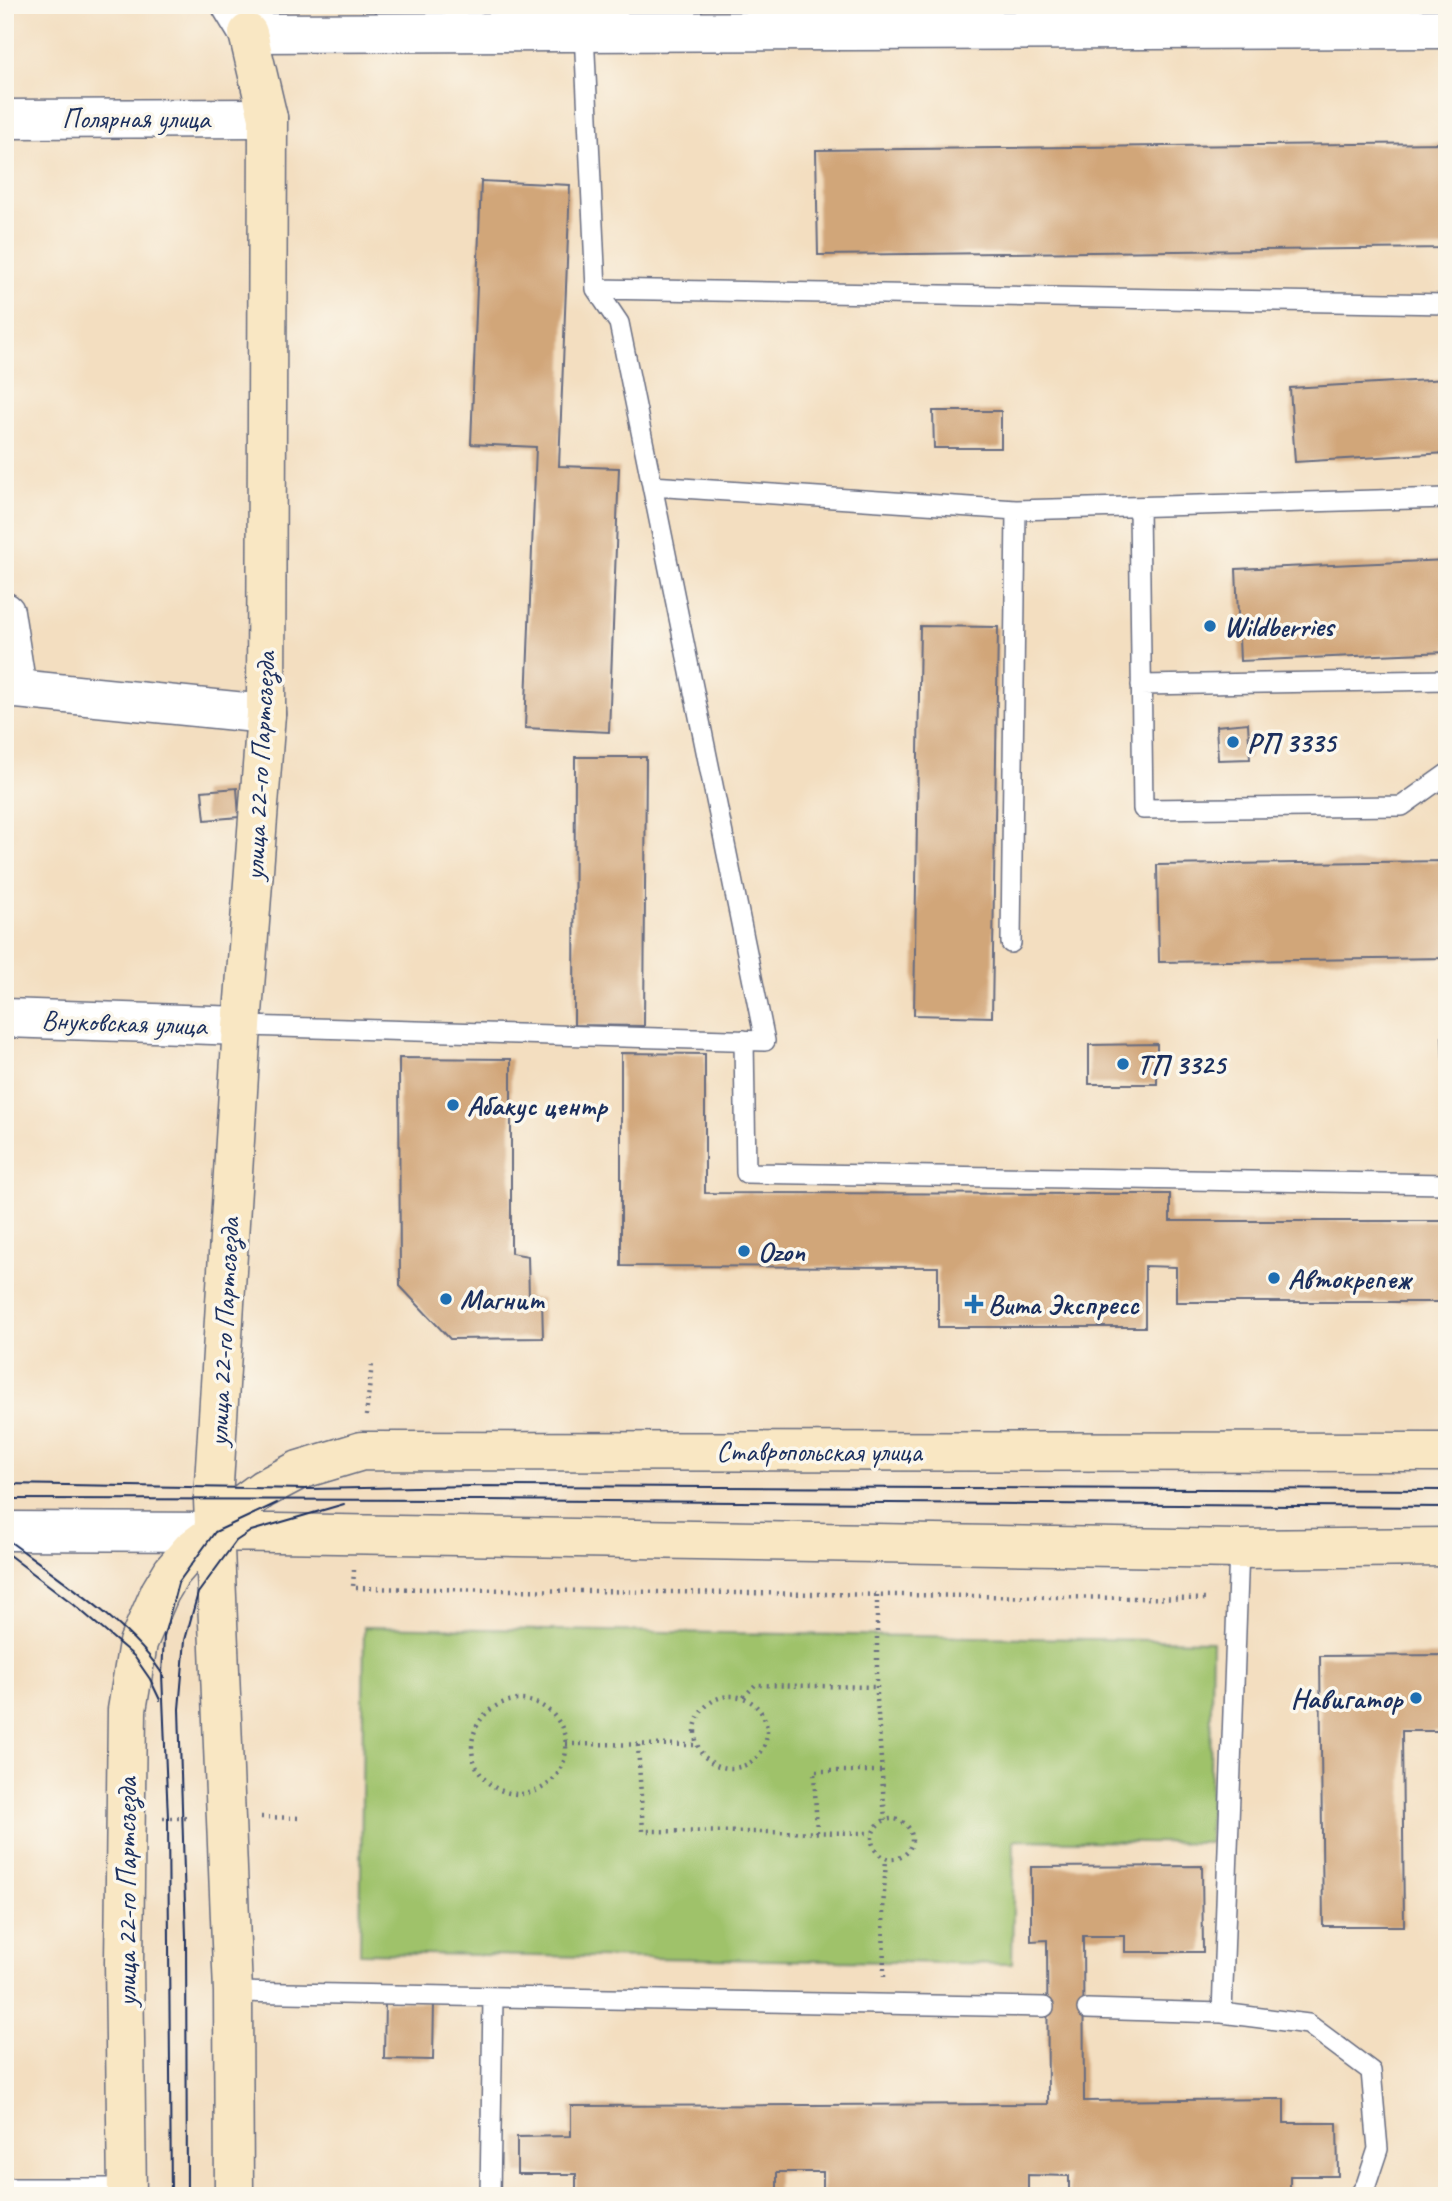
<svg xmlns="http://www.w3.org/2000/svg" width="1452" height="2201" font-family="Caveat,sans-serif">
<rect width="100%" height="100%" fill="#fbf7ec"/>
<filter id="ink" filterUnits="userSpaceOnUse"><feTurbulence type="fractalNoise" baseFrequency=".0143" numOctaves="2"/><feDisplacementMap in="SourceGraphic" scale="14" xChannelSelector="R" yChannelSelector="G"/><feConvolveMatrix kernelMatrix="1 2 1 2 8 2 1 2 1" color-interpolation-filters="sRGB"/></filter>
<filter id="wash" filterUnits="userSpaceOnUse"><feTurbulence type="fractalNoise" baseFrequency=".00686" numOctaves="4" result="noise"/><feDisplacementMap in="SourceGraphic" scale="28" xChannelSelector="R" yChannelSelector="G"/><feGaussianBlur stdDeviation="1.57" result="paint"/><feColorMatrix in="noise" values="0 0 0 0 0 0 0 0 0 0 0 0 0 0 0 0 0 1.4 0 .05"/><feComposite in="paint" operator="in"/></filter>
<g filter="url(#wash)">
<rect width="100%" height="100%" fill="#f3dec0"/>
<path fill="#9fc26b" stroke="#5d7864" stroke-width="2" d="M 364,1627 L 1212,1641 L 1209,1843 L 1014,1840 L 1012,1964 L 360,1953 Z"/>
<g id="blocks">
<path fill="#d1a679" d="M 1447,143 L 1447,248 L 818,255 L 816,150 Z
M 481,181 L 570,185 L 559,466 L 619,468 L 609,732 L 525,728 L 536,447 L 471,444 Z
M 1447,379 L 1447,453 L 1295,462 L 1290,388 Z
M 933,411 L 1001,411 L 1001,448 L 934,448 Z
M 1447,560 L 1447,652 L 1240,661 L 1236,569 Z
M 920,626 L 998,627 L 992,1017 L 914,1015 Z
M 1248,723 L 1250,759 L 1218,760 L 1216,726 Z
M 575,757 L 646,757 L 644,1026 L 574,1025 Z
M 237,788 L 239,817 L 205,820 L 202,791 Z
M 1447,861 L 1447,958 L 1159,962 L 1157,865 Z
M 1442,1037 L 1447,1037 L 1447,1112 L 1445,1112 Z
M 1157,1044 L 1157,1084 L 1089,1084 L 1089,1045 Z
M 621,1053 L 705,1054 L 705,1193 L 1170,1194 L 1170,1221 L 1447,1221 L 1447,1302 L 1176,1302 L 1176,1267 L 1145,1266 L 1145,1327 L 938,1327 L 938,1267 L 621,1266 Z
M 399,1058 L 511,1059 L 511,1253 L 528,1256 L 529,1298 L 542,1298 L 543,1338 L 450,1339 L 400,1286 Z
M 1447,1655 L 1447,1731 L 1402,1731 L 1404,1926 L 1323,1926 L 1320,1656 Z
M 1202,1866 L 1203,1952 L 1125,1952 L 1125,1936 L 1083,1936 L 1084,2101 L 1284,2099 L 1284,2123 L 1337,2123 L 1338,2176 L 1290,2176 L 1290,2196 L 1069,2196 L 1069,2176 L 1028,2175 L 1028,2196 L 823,2196 L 823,2172 L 777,2172 L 777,2196 L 576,2196 L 576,2174 L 517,2174 L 517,2137 L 571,2136 L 571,2106 L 1048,2104 L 1047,1940 L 1031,1941 L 1031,1867 Z
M 385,2001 L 434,2002 L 433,2060 L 384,2059 Z"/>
</g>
</g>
<g filter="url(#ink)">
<use href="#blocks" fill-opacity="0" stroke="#676c80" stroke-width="2"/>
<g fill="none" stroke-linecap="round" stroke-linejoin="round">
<g stroke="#676c80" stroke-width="22">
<path id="lane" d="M 575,5 L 584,32 L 596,289 L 1447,304
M 584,32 L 605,5
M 652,486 L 1016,510 L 1447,498
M 1139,507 L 1143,809 L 1402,806 L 1447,774
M 1141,685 L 1447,680
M 1011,943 L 1016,510
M 242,1026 L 765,1041 L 619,323 L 596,289
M 744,1040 L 746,1173 L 1447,1184
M 233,1992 L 1044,2007
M 1087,2009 L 1222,2013 L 1239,1549
M 1222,2013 L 1308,2024 L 1371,2071 L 1378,2149 L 1366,2185 L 1359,2196
M 5,2188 L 126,2188
M 490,2196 L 493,1998"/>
</g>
<g stroke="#676c80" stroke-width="41">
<path id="street" d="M 231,5 L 248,33 L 1447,29
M 5,119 L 268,118
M 5,612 L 17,689 L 266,714
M 5,1018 L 242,1026
M 5,1531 L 215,1532"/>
</g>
<g stroke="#676c80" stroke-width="41">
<path id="secondary" d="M 215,1532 L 1239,1549 L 1447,1547
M 127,2196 L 124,1962 L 127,1710 L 138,1643 L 160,1592 L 172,1572 L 191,1550 L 215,1532 L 248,1500 L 263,1489 L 299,1470 L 362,1451 L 1447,1452
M 234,2196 L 233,1992 L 213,1499 L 242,1026 L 266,714 L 268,118 L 248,33"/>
</g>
<path stroke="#676c80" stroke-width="4.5" stroke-dasharray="2 5" stroke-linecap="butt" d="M 366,1416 L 372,1364
M 354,1570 L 353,1588 L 1209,1599
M 877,1595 L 877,1699 L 885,1820
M695 1732a36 36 0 1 1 72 0a36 36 0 1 1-72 0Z
M 744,1697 L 755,1685 L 877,1687
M472 1747a47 47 0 1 1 94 0a47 47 0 1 1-94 0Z
M 566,1744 L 699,1745
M 638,1745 L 643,1831 L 872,1833
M 261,1817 L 302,1818
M 163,1818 L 189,1818
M872 1839a20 20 0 1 1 40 0a20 20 0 1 1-40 0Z
M 817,1832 L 814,1771 L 882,1771
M 884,1977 L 883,1910 L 886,1859"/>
<use href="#lane" stroke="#fff" stroke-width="19"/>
<use href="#street" stroke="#fff" stroke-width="38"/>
<use href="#secondary" stroke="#f9e7c3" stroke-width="38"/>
<path stroke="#1b2f5e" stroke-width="2" d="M 5,1484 L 309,1489 L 473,1486 L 1447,1490
M 5,1499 L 476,1500 L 1447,1507
M 5,1538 C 52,1573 135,1627 164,1677
M 5,1552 L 72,1603 L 134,1656 L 150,1679 L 160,1700
M 171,2196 L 168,1818 L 162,1674 L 164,1636 L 178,1583 L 215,1532 L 277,1503
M 187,2196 L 186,1937 L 179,1709 L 185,1640 L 198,1593 L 236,1541 L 251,1531 L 344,1504"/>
</g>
</g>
<g fill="#1f6fb2" stroke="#fbf7ec" stroke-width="2.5">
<circle cx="1210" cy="626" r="7"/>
<circle cx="1233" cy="742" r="7"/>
<circle cx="1123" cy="1064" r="7"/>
<circle cx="453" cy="1105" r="7"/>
<circle cx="744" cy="1251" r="7"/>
<circle cx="1274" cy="1278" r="7"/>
<circle cx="446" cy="1299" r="7"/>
<path d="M970.5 1293.5h7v7h7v7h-7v7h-7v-7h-7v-7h7z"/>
<circle cx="1416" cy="1698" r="7"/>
</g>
<g text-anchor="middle" stroke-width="7" stroke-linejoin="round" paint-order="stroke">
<g font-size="28" fill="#1b2f5e" stroke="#fbf7ec">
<text x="136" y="128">Полярная улица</text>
<text transform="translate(259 766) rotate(-87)" y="10">улица 22-го Партсъезда</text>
<text transform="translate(124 1022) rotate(2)" y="10">Внуковская улица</text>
<text transform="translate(223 1332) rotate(-87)" y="10">улица 22-го Партсъезда</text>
<text x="819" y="1461">Ставропольская улица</text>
<text transform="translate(126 1892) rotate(-90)" y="10">улица 22-го Партсъезда</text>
</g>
<g font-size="28" font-weight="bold" fill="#1b2f5e" stroke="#fbf7ec" text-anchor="start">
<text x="1224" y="636">Wildberries</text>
<text x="1247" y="752">РП 3335</text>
<text x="1137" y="1074">ТП 3325</text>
<text x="467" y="1115">Абакус центр</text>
<text x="758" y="1261">Ozon</text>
<text x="1288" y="1288">Автокрепеж</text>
<text x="460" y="1309">Магнит</text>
<text x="988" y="1314">Вита Экспресс</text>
<text x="1402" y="1708" text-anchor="end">Навигатор</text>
</g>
</g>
<rect width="1452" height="2201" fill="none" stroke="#fbf7ec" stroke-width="28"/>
</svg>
